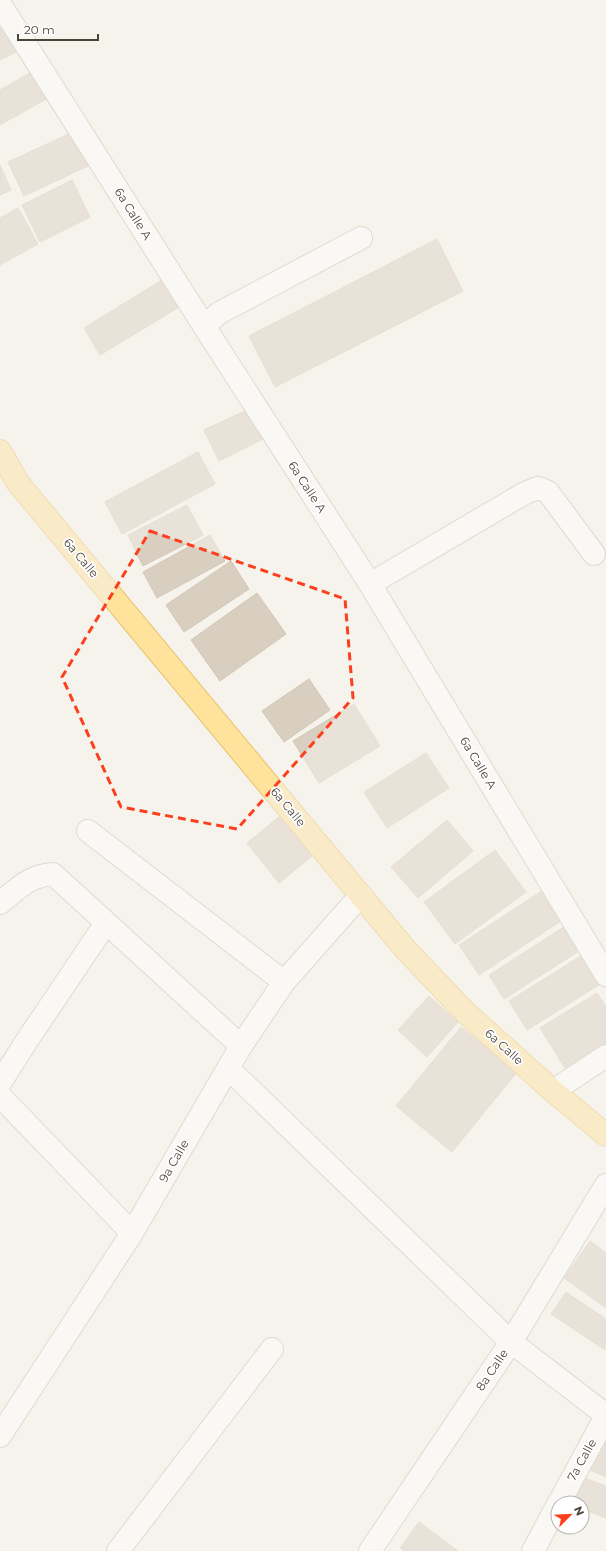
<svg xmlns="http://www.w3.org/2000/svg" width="606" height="1551" font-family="Montserrat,sans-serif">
<rect width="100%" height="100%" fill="#f6f3ec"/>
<path fill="#d8cfc1" stroke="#d3c7b4" d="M 5,26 L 18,51 L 0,60 L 0,29 Z
M 33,71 L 48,98 L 0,125 L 0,90 Z
M 73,132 L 88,166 L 24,196 L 8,162 Z
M 0,165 L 11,190 L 0,195 Z
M 72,180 L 90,217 L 40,242 L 22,205 Z
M 18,208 L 38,244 L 0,265 L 0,218 Z
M 437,239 L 463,291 L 275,387 L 249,336 Z
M 162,280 L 179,307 L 100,355 L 84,328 Z
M 251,408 L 265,438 L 219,461 L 204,430 Z
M 198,452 L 215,484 L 122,534 L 105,502 Z
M 187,505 L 203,535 L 143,566 L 128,535 Z
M 210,535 L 225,561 L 157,598 L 143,572 Z
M 231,561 L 249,589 L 184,632 L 166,605 Z
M 257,593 L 286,634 L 220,681 L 191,640 Z
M 309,679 L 330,710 L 284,742 L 262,711 Z
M 354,704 L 380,746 L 319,783 L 293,741 Z
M 426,753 L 449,788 L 387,828 L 364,792 Z
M 280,816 L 312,856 L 279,883 L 247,843 Z
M 447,820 L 473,851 L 418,898 L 391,867 Z
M 495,850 L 526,892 L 455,944 L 424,902 Z
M 548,887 L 567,917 L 479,975 L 459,945 Z
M 567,925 L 582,949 L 504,999 L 489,975 Z
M 584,954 L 602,983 L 527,1030 L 509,1001 Z
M 597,993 L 606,1007 L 606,1043 L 565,1068 L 540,1028 Z
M 429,996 L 458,1022 L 427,1057 L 398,1030 Z
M 461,1027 L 517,1072 L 452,1152 L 396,1106 Z
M 590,1241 L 606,1253 L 606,1308 L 564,1278 Z
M 566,1292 L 606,1319 L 605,1350 L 551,1314 Z
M 604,1438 L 606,1439 L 606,1477 L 590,1470 Z
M 584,1478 L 606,1486 L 606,1518 L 582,1509 L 582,1503 L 574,1503 Z
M 419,1522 L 458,1551 L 405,1551 L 400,1548 Z"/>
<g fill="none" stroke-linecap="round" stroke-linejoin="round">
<g stroke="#c2bbae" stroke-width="24">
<path id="minor" d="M 0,4 L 204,326 L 370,584 L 606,975
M 204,326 L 219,313 L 361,238
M 370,584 L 525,493 L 538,488 L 548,492 L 594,554
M 88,831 L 284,982
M 0,903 C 18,889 28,876 53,874 L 241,1046
M 228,1068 L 511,1342 L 606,1415
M 0,1083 L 26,1042 L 106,923
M 553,1091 L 606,1056
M 0,1096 L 132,1233
M 0,1436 L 132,1233 L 241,1046 L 284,982 L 361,895
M 559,1503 L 606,1416
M 118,1551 L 272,1349
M 370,1551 L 511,1342 L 606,1185
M 533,1551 L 558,1504"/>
</g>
<g stroke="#e6c16a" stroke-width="24">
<path id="major" d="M 0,451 L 18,483 L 406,950 L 465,1012 L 553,1091 L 606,1135"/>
</g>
<use href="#minor" stroke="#fff" stroke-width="22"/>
<use href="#major" stroke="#ffe39c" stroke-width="22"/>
</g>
<path d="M0 0H606V1551H0ZM 150,531 L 345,599 L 353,698 L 237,829 L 121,807 L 62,677 Z" fill="#f6f3ec" fill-opacity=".55" fill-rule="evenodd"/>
<path fill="none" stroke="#fc3f1d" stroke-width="3" stroke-dasharray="8 5" stroke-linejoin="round" d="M 150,531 L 345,599 L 353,698 L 237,829 L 121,807 L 62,677 Z"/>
<g text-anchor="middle" stroke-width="3.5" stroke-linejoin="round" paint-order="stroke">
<g font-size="12" fill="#4b4439" stroke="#fff">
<text transform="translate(133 214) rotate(58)" y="4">6a Calle A</text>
<text transform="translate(307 487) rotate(57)" y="4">6a Calle A</text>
<text transform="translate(81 558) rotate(50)" y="4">6a Calle</text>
<text transform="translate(478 763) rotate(59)" y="4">6a Calle A</text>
<text transform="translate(288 807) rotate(50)" y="4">6a Calle</text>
<text transform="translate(504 1047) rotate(42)" y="4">6a Calle</text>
<text transform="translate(174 1161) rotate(-60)" y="4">9a Calle</text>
<text transform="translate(492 1370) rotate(-56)" y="4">8a Calle</text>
<text transform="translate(582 1460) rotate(-61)" y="4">7a Calle</text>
</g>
</g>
<g transform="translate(570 1515) rotate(66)"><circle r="19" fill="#ffffff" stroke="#b7b4b0"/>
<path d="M0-3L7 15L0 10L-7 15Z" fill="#fc3f1d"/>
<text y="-6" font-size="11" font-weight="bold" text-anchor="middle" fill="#4b4439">N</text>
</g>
<path d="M18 34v6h80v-6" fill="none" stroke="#4b4439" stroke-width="2"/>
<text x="24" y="34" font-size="12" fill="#4b4439" stroke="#ffffff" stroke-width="3" paint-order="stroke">20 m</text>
</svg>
